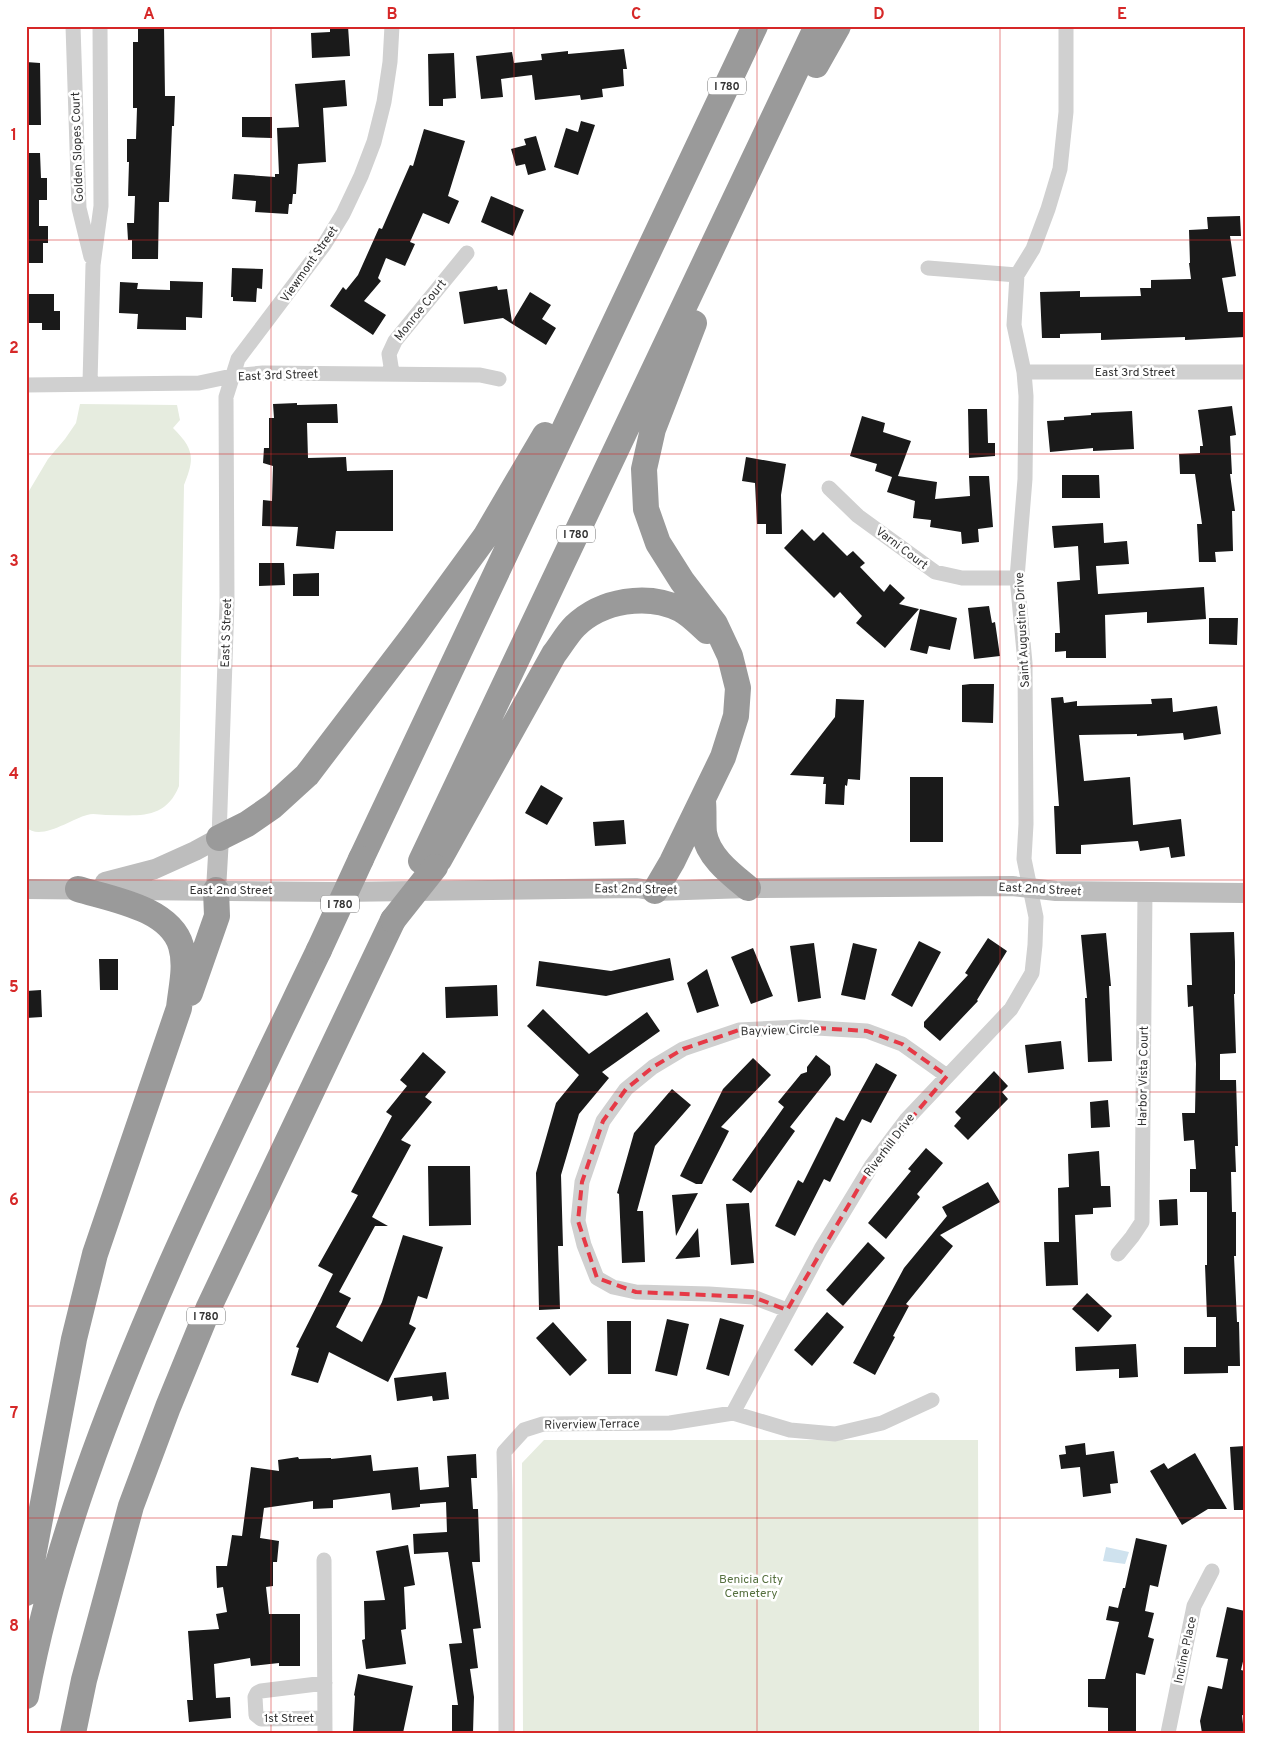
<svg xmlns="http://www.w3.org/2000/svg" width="1271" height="1759" font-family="Overpass,sans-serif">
<rect width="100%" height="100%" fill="#fff"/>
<path fill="#e6ecdf" d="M 80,404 L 177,405 L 180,420 L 173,428 C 194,449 195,458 184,485 L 179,786 C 165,821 137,815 106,815 C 100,815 93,813 87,815 C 71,819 40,842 26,827 L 26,685 L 28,685 L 29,678 L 26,678 L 26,496 L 48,459 L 65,439 L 76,423 Z
M 544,1440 L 978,1440 L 979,1733 L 523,1733 L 522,1463 Z"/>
<path fill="#cfe2ee" d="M 1106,1547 L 1129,1552 L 1125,1564 L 1103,1561 Z"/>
<path fill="#1a1a1a" d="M 138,26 L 164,26 L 165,96 L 175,96 L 174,126 L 172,126 L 169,202 L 159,202 L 158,259 L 132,259 L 132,240 L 128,240 L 127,223 L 134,223 L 135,196 L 128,196 L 129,162 L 127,162 L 127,139 L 136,139 L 137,108 L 133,108 L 133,42 L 138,42 Z
M 330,26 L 348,26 L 350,56 L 312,58 L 311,33 L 330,32 Z
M 624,49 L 627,69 L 623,69 L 624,86 L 602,89 L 603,97 L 581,100 L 580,95 L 535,100 L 532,75 L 501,79 L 503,97 L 481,99 L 476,56 L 512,52 L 514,63 L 542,60 L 541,54 L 568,51 L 568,54 Z
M 454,53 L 456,98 L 443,99 L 443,106 L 429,106 L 428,54 Z
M 26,62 L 40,63 L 41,125 L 26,125 Z
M 345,80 L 347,106 L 323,108 L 326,162 L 298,164 L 296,194 L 293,194 L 292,204 L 289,204 L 288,214 L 255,212 L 256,201 L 232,199 L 234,174 L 275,177 L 275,174 L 279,174 L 277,128 L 299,127 L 295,84 Z
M 242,117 L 272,117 L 272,138 L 242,137 Z
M 581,121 L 595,125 L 578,175 L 554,167 L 566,128 L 578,132 Z
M 424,129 L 465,141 L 448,196 L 459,201 L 449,224 L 423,213 L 410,242 L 415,244 L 405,266 L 386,258 L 378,278 L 381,281 L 364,301 L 386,315 L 373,335 L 330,306 L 343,287 L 346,290 L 358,275 L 379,228 L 382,229 L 410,165 L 413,166 Z
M 536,136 L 546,170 L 528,175 L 525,164 L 516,166 L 511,149 L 526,145 L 524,139 Z
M 26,153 L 40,153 L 41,178 L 47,178 L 47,200 L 39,200 L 39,226 L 48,226 L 48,243 L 43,243 L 43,263 L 26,263 Z
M 491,196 L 524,210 L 513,236 L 481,222 Z
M 1240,216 L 1241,236 L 1230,236 L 1236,276 L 1222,278 L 1228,312 L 1244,312 L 1245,337 L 1185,340 L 1185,337 L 1101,340 L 1101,333 L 1060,334 L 1060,338 L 1042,338 L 1040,292 L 1080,291 L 1080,297 L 1141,296 L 1140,288 L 1151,288 L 1151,280 L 1191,279 L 1189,263 L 1190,263 L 1189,230 L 1208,229 L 1207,217 Z
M 232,268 L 263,269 L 262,289 L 257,288 L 256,302 L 233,301 L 233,297 L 231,297 Z
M 170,281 L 203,282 L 202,318 L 186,317 L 186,330 L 137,329 L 138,314 L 119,313 L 120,282 L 138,283 L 137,289 L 170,290 Z
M 497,286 L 498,290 L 507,289 L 512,322 L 530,292 L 551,305 L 542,319 L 556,328 L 546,345 L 503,318 L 464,324 L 459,292 Z
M 26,294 L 54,294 L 54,311 L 60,311 L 60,330 L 42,330 L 42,323 L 26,323 Z
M 297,403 L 297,405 L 337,404 L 338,423 L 307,423 L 308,458 L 346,457 L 347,471 L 393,470 L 393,531 L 336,531 L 334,549 L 296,546 L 298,527 L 262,526 L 263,500 L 272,501 L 273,466 L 263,463 L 264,448 L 269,448 L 269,418 L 274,418 L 273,404 Z
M 1232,406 L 1236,435 L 1230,436 L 1232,474 L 1230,474 L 1235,511 L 1232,511 L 1233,551 L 1215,552 L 1216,562 L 1199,562 L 1197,524 L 1202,524 L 1195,474 L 1180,474 L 1179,454 L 1200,453 L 1200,446 L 1203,446 L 1198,410 Z
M 968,409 L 987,409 L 988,443 L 995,443 L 995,456 L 969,458 Z
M 1132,411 L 1134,449 L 1093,451 L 1093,448 L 1050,452 L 1047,421 L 1064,420 L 1064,417 L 1091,415 L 1091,413 Z
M 862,416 L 885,423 L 883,432 L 911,441 L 898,476 L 937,482 L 935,499 L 970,496 L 969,476 L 989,476 L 993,527 L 978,529 L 979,542 L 962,544 L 961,532 L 930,527 L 931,520 L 913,518 L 915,501 L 887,492 L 892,477 L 875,471 L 877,464 L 850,456 Z
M 746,457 L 786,464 L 781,495 L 782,534 L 766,534 L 766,524 L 757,524 L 755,483 L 742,481 Z
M 1062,475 L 1099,475 L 1100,498 L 1062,498 Z
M 1103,523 L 1104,543 L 1127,541 L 1129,564 L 1096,566 L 1098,594 L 1204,587 L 1206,619 L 1147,623 L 1147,612 L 1105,615 L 1106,658 L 1066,658 L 1066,651 L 1055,652 L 1055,633 L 1060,633 L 1057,582 L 1080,580 L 1078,546 L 1054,548 L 1052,526 Z
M 802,529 L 814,541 L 823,532 L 847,556 L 853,551 L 865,563 L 860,567 L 884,592 L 890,584 L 905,598 L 899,604 L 919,609 L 885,648 L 856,623 L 862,616 L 840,592 L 834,598 L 784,548 Z
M 259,563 L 284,563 L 285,585 L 259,586 Z
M 319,573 L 319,596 L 293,596 L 293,574 Z
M 989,606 L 992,623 L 995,622 L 1000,656 L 974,659 L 968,608 Z
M 920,609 L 957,618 L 950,650 L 929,646 L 927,654 L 910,650 Z
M 1209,618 L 1238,618 L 1237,645 L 1209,644 Z
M 970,684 L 994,684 L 993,723 L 962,722 L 962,685 Z
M 1063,697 L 1064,703 L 1077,701 L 1077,706 L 1152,704 L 1151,699 L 1172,698 L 1173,712 L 1217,706 L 1221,734 L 1184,740 L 1183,733 L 1137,736 L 1137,734 L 1079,735 L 1084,781 L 1130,777 L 1133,825 L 1181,819 L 1185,856 L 1171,858 L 1169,847 L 1140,851 L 1138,841 L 1081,845 L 1081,854 L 1056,854 L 1054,806 L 1059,806 L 1051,698 Z
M 836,699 L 864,700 L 860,780 L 848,779 L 847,786 L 845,785 L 844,805 L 825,804 L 826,784 L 823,784 L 824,777 L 790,775 L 835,717 Z
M 910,777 L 943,777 L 943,842 L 910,842 Z
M 541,785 L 563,798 L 547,825 L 525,813 Z
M 624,820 L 626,844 L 595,846 L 593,822 Z
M 1234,932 L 1235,962 L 1235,994 L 1234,994 L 1236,1053 L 1220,1054 L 1220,1080 L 1236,1080 L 1238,1146 L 1235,1146 L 1236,1172 L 1231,1172 L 1232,1212 L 1236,1212 L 1236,1256 L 1234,1256 L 1237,1322 L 1239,1322 L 1240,1366 L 1228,1366 L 1228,1373 L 1184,1374 L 1184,1347 L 1216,1347 L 1216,1317 L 1207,1317 L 1205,1265 L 1207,1265 L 1207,1192 L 1190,1192 L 1190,1169 L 1196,1169 L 1194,1140 L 1184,1141 L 1182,1113 L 1195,1113 L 1196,1064 L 1193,1006 L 1188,1007 L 1187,985 L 1192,985 L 1190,933 Z
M 1106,933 L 1111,986 L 1109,986 L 1112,1061 L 1088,1062 L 1085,998 L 1087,998 L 1081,935 Z
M 988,938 L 1007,951 L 977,1000 L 978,1001 L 940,1041 L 924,1027 L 924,1022 L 968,975 L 965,973 Z
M 919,941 L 941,952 L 912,1007 L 891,995 Z
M 814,943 L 821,998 L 798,1002 L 790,946 Z
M 853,943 L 877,949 L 865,1000 L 841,995 Z
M 753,948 L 773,996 L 751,1004 L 731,957 Z
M 670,958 L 674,980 L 606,996 L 536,986 L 539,961 L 611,971 Z
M 99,959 L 118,959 L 118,990 L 100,990 Z
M 707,969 L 719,1006 L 697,1013 L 687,983 Z
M 497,985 L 498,1016 L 446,1018 L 445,987 Z
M 41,990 L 42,1017 L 26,1018 L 26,991 Z
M 543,1009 L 589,1054 L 647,1012 L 660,1031 L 602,1072 L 609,1078 L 579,1114 L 561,1175 L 563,1246 L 558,1246 L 560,1309 L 539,1310 L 536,1173 L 556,1103 L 579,1075 L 527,1026 Z
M 1061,1041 L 1064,1069 L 1028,1073 L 1025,1045 Z
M 423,1052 L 446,1072 L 425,1097 L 432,1102 L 401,1140 L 411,1145 L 372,1217 L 388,1226 L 375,1226 L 339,1292 L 351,1298 L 336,1327 L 362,1342 L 382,1302 L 403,1235 L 443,1247 L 427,1299 L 418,1296 L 409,1324 L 416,1328 L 388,1382 L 329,1352 L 318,1383 L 291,1375 L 299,1348 L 296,1347 L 333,1274 L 318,1266 L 358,1195 L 351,1192 L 392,1116 L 386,1112 L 407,1086 L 400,1080 Z
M 816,1055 L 830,1066 L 831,1075 L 790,1127 L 795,1131 L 751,1193 L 732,1180 L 784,1107 L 778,1102 L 801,1074 L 807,1072 L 807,1067 Z
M 753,1058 L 771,1075 L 721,1127 L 729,1131 L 702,1184 L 696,1184 L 680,1176 L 723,1089 Z
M 876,1063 L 897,1075 L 871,1123 L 862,1119 L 830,1182 L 824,1179 L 795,1236 L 775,1226 L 798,1180 L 803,1183 L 836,1117 L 844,1121 Z
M 994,1071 L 1008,1086 L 1002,1092 L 1008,1099 L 968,1140 L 954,1126 L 961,1118 L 955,1112 Z
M 672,1089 L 691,1105 L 655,1146 L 637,1211 L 643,1211 L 645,1262 L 622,1263 L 619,1194 L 617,1193 L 634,1133 Z
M 1108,1100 L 1110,1127 L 1091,1128 L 1090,1102 Z
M 926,1148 L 943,1163 L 917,1194 L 920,1197 L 886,1239 L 868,1223 L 911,1171 L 908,1169 Z
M 1099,1151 L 1101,1186 L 1110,1186 L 1111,1207 L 1093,1208 L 1093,1214 L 1075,1215 L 1078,1285 L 1046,1286 L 1044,1242 L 1059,1242 L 1058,1188 L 1069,1187 L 1068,1154 Z
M 428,1166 L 470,1166 L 471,1225 L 429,1226 Z
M 988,1182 L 1000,1202 L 940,1235 L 953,1246 L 906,1304 L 909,1306 L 893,1336 L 895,1337 L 875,1375 L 853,1363 L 904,1268 L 947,1216 L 942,1207 Z
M 698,1193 L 676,1236 L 672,1195 Z
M 1177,1199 L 1178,1225 L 1160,1226 L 1159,1200 Z
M 749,1203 L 754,1263 L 731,1265 L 726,1204 Z
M 698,1228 L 700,1257 L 675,1259 Z
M 868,1242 L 885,1258 L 843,1306 L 826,1290 Z
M 1087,1293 L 1112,1316 L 1098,1332 L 1072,1309 Z
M 827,1312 L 844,1327 L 812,1366 L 794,1350 Z
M 720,1318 L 744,1325 L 729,1376 L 706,1369 Z
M 667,1319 L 689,1324 L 677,1376 L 655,1371 Z
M 607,1321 L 631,1321 L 631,1374 L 608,1374 Z
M 553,1322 L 587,1360 L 570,1376 L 536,1338 Z
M 1136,1344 L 1138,1377 L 1119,1378 L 1119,1369 L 1076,1371 L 1075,1347 Z
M 446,1372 L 449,1399 L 433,1401 L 432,1396 L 397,1401 L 394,1378 Z
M 1085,1443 L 1086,1455 L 1114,1451 L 1118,1483 L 1110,1484 L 1111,1493 L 1083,1497 L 1080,1467 L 1061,1469 L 1059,1455 L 1066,1454 L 1065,1446 Z
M 1245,1446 L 1245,1510 L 1234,1510 L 1230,1447 Z
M 1195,1453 L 1227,1509 L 1208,1509 L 1182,1525 L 1150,1471 L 1164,1463 L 1168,1469 Z
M 476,1454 L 477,1478 L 471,1478 L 473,1509 L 478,1509 L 480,1562 L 472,1562 L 481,1628 L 473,1629 L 478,1668 L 470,1669 L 474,1697 L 473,1733 L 452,1733 L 452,1705 L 458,1705 L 449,1644 L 462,1643 L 448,1552 L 414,1554 L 413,1534 L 447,1532 L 446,1502 L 420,1504 L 420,1507 L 392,1510 L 390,1493 L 333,1500 L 333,1508 L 313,1509 L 313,1501 L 264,1508 L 260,1538 L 279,1541 L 277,1562 L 273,1562 L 273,1586 L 266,1587 L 269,1614 L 300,1614 L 300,1666 L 279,1666 L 279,1663 L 251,1666 L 250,1658 L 214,1664 L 216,1698 L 230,1697 L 231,1718 L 189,1722 L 187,1700 L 193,1700 L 188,1631 L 219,1629 L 216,1614 L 227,1612 L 223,1587 L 217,1588 L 216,1566 L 227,1566 L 232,1535 L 242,1536 L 251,1467 L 279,1471 L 278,1460 L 298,1457 L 299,1459 L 331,1458 L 331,1459 L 371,1455 L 373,1471 L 418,1467 L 420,1490 L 449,1487 L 447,1456 Z
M 1136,1538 L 1167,1545 L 1158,1587 L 1150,1585 L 1145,1611 L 1154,1613 L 1148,1637 L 1154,1639 L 1145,1675 L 1136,1673 L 1136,1733 L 1108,1733 L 1108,1708 L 1088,1707 L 1088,1679 L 1105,1679 L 1119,1622 L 1106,1620 L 1109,1606 L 1118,1608 L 1123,1588 L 1125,1588 Z
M 408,1545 L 415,1585 L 404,1587 L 406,1629 L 401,1630 L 406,1664 L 366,1669 L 362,1640 L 365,1639 L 364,1601 L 385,1600 L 376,1551 Z
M 1227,1607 L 1245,1611 L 1245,1653 L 1241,1670 L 1245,1671 L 1245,1716 L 1242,1715 L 1244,1733 L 1202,1733 L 1200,1721 L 1208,1686 L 1222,1689 L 1228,1659 L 1216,1657 Z
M 358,1674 L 413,1686 L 403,1733 L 353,1731 L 355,1696 L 354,1695 Z"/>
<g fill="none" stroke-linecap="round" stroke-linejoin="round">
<path stroke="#d0d0d0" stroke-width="15" d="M 73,26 L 79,208 L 91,257
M 928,268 L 1017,275
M 1024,372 L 1245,372
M 392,373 L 389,354 L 395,341 L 467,253
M 90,383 L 93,265 L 101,206 L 100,26
M 26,385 L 199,383 L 232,376 L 263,373 L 480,375 L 499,379
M 829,488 L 858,516 L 935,572 L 962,578 L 1017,578
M 219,838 L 227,602 L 226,397 L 238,359 L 324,245 L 343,214 L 361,176 L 374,142 L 384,102 L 390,62 L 392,26
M 1118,1254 L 1132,1237 L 1142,1222 L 1145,891
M 787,1310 L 753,1297 L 709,1294 L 636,1292 L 613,1287 L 597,1278 L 584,1245 L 578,1221 L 582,1182 L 603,1121 L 626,1089 L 653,1067 L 683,1049 L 739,1030 L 800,1027 L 867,1031 L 902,1044 L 947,1076
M 733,1413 L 821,1249 L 872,1165 L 906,1120 L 1011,1009 L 1032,973 L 1035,945 L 1036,917 L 1024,859 L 1026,824 L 1025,663 L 1017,578 L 1025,479 L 1026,396 L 1024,372 L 1014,325 L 1017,275 L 1033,249 L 1048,209 L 1060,169 L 1066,112 L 1066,26
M 324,1560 L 325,1733
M 325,1683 L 261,1691 L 257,1693 L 255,1697 L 256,1715 L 261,1719 L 325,1718
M 506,1733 L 505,1494 L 504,1452 L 524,1430 L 543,1424 L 670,1423 L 733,1413 L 790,1430 L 835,1434 L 882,1423 L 932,1400
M 1168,1733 L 1194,1606 L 1212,1571"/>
<path stroke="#bdbdbd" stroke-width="20" d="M 105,882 L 155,869 L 195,851 L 219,838
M 26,889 L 338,892 L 637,888 L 655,891 L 748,888 L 1012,886 L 1056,891 L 1245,893
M 216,890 L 219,838"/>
<path stroke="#9a9a9a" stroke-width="26" d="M 816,65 L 838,26
M 703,801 C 704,812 703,823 704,833 C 708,857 731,874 748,888
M 219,838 L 247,824 L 273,806 L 307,775 L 413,636 L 485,537 L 545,435
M 361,859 L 755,26
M 439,860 L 554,654 C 561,645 567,634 575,626 C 602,600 647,593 680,609 C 690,614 699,624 707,631
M 421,861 L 817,26
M 655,891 L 672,862 L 723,757 L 736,716 L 738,688 L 730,656 L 715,624 L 682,581 L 658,543 L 646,509 L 644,469 L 653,429 L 694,323
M 190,993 L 217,916 L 216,890
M 26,1593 L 74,1339 L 95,1254 L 179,1008 C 181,988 187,966 181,946 C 170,908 111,899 78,889
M 26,1696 C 54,1546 110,1403 171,1264 C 218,1158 269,1054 319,950
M 73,1733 L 84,1680 L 131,1506 L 168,1407 L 209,1307 L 393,920"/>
<path stroke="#9a9a9a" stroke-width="26" d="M 393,920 L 435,867
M 319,950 L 361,859"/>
</g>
<path fill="none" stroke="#e63946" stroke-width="4" stroke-dasharray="10 6" stroke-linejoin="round" d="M 800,1027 L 867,1031 L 902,1044 L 947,1076 L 872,1165 L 787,1310 L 753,1297 L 636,1292 L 597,1278 L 578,1221 L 582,1182 L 603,1121 L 626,1089 L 653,1067 L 683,1049 L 739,1030 Z"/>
<path fill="none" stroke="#d62828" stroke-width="1" stroke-opacity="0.55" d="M 271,26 L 271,1733M 514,26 L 514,1733M 757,26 L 757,1733M 1000,26 L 1000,1733M 26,240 L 1245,240M 26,454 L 1245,454M 26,666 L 1245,666M 26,880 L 1245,880M 26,1092 L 1245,1092M 26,1306 L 1245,1306M 26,1518 L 1245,1518"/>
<g text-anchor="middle" stroke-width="5" stroke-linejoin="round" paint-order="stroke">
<g fill="#fff" stroke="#707070" stroke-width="1">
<rect x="708" y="77.5" width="38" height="17" rx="4"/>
<rect x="557" y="525.5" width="38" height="17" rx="4"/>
<rect x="321" y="895.5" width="38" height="17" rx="4"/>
<rect x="187" y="1307.5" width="38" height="17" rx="4"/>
</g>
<g font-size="11" font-weight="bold" fill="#333">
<text x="727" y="90">I 780</text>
<text x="576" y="538">I 780</text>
<text x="340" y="908">I 780</text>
<text x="206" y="1320">I 780</text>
</g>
<g font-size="12" fill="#333" stroke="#fff">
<text transform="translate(77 147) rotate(-92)" y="4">Golden Slopes Court</text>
<text transform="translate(309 264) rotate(-55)" y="4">Viewmont Street</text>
<text transform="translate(420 310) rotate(-51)" y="4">Monroe Court</text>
<text x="1135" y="376">East 3rd Street</text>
<text transform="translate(278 375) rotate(-2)" y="4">East 3rd Street</text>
<text transform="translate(902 548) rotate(37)" y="4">Varni Court</text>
<text transform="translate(1022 630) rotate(-93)" y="4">Saint Augustine Drive</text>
<text transform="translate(226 633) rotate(-88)" y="4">East S Street</text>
<text transform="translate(636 889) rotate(1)" y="4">East 2nd Street</text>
<text transform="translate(1040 889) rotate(3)" y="4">East 2nd Street</text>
<text x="231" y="894">East 2nd Street</text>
<text transform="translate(780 1030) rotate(-2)" y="4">Bayview Circle</text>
<text transform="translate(1143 1076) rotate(-89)" y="4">Harbor Vista Court</text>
<text transform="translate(889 1145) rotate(-53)" y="4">Riverhill Drive</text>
<text transform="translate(592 1424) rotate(-1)" y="4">Riverview Terrace</text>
<text transform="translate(1185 1650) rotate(-78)" y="4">Incline Place</text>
<text x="289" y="1722">1st Street</text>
</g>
<g font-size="12" fill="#56703f" stroke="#fff">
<text x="751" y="1583">Benicia City<tspan x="751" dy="14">Cemetery</tspan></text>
</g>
</g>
<rect width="1271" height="1759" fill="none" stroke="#ffffff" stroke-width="55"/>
<rect x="28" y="28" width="1216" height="1704" fill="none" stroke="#d62828" stroke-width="2"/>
<g font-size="16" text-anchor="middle" font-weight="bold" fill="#d62828">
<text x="149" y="19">A</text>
<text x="392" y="19">B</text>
<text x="636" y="19">C</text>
<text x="879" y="19">D</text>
<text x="1122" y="19">E</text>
<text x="14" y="140">1</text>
<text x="14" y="353">2</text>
<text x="14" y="566">3</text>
<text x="14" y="779">4</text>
<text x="14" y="992">5</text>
<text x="14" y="1205">6</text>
<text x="14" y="1418">7</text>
<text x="14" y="1631">8</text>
</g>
</svg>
